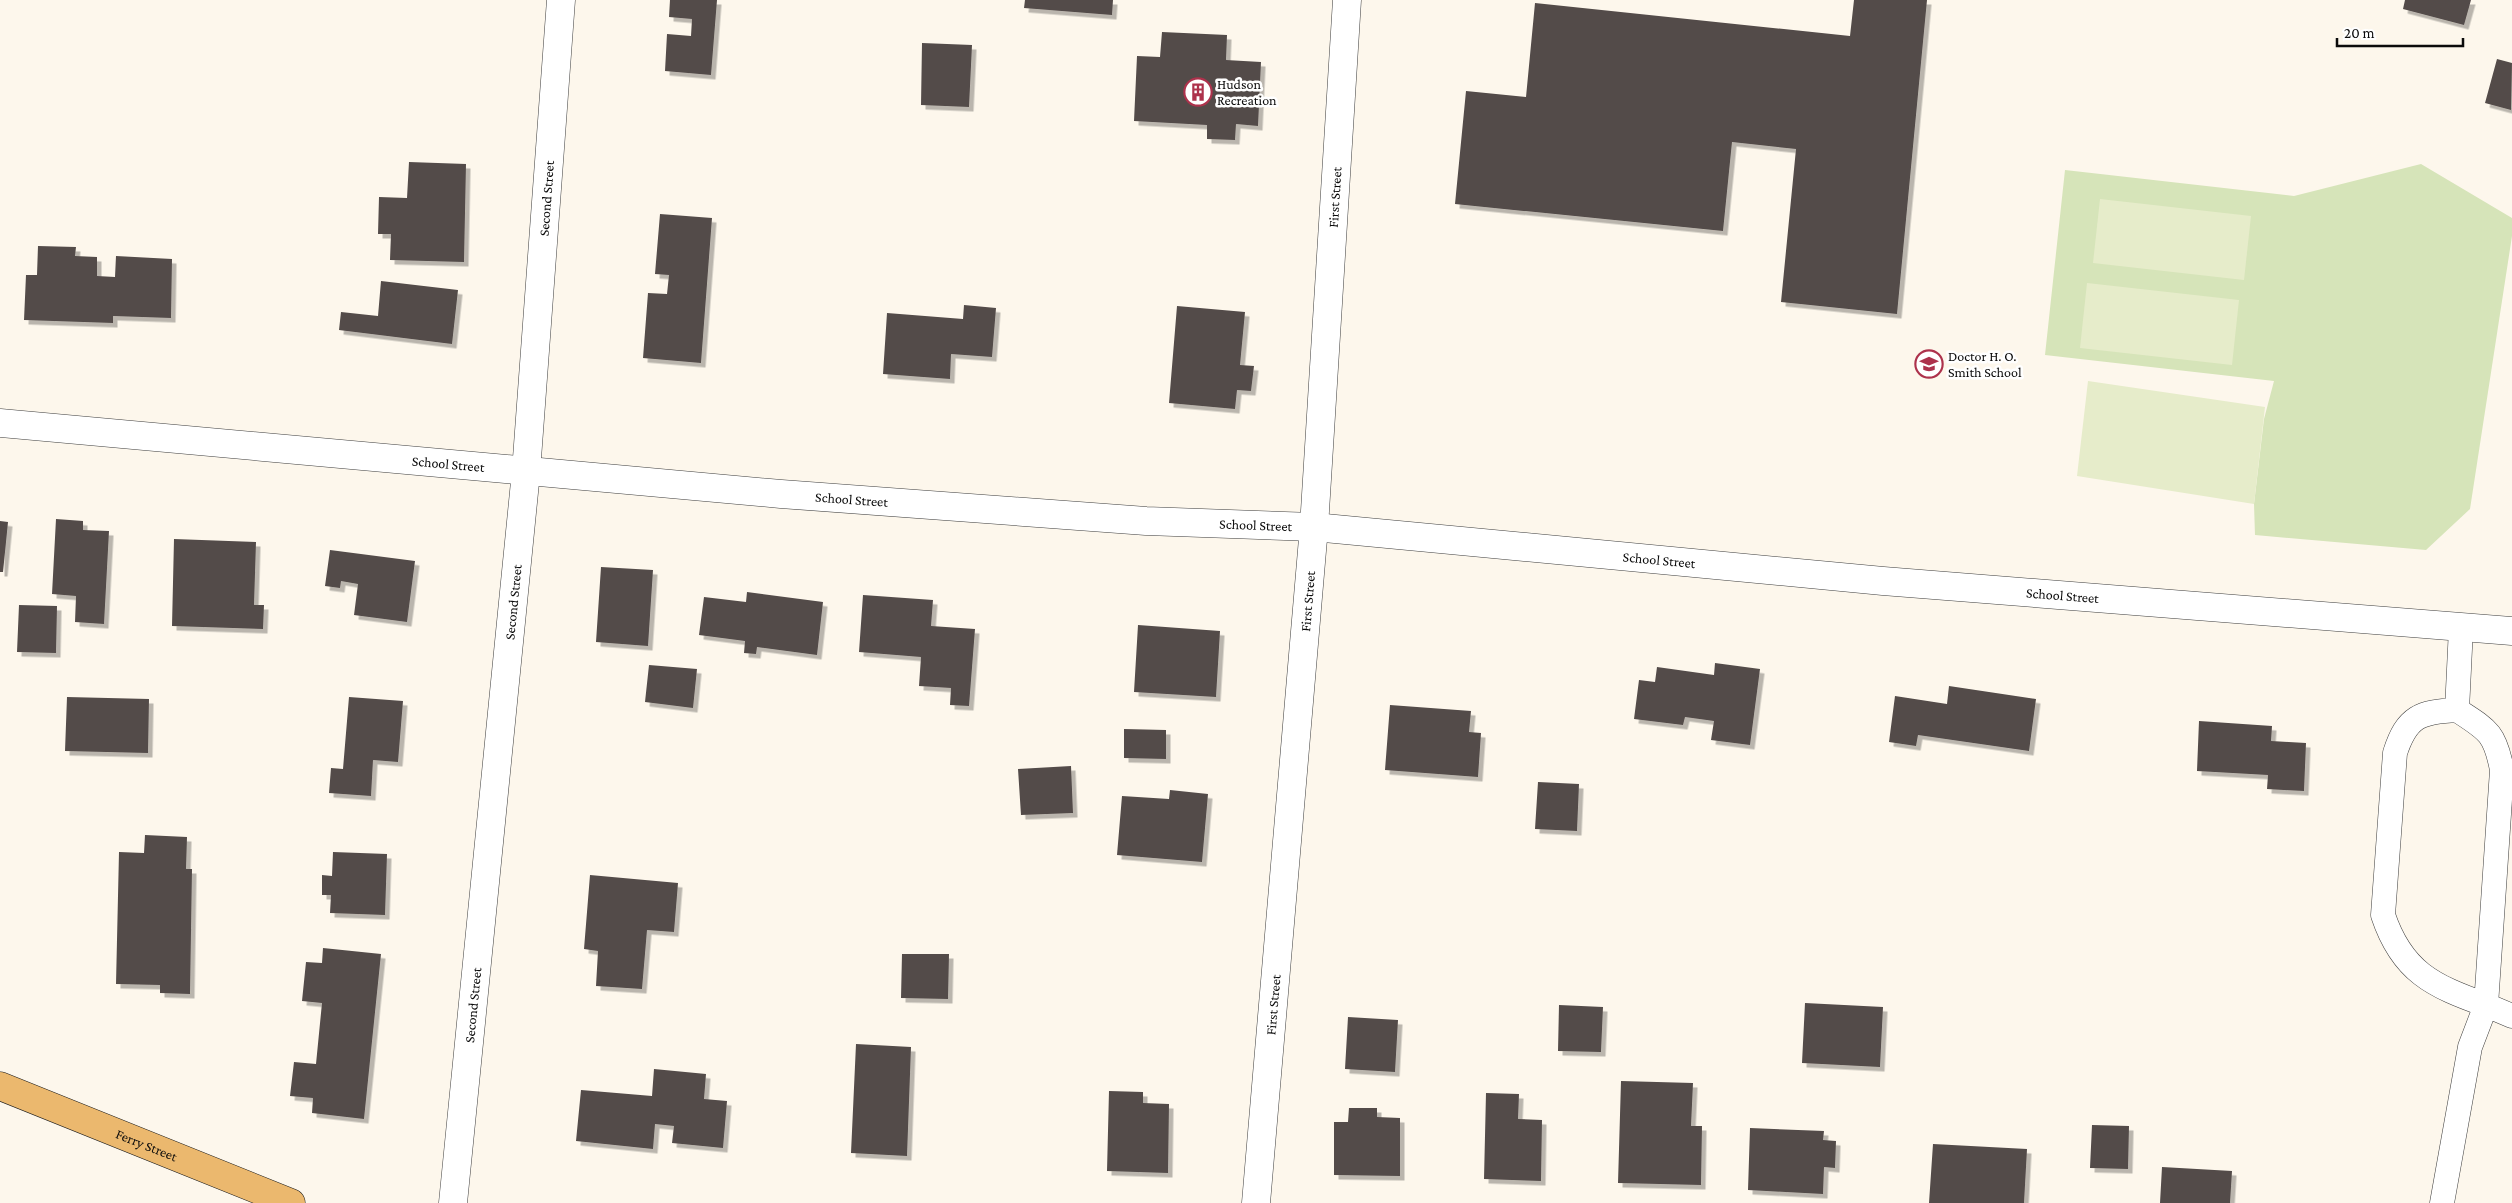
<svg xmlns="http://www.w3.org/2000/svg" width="2512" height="1203" font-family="'Crimson Pro',serif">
<defs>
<filter id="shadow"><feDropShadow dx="4.5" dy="4.5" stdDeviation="0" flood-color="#0004"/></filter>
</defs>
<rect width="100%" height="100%" fill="#fdf7ec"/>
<path fill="#d6e4b9" d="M 2421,164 L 2512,218 L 2512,236 L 2470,509 L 2426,550 L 2255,535 L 2254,504 L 2264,419 L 2274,381 L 2045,355 L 2065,170 L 2294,196 Z"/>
<path fill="#e6ecca" d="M 2100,199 L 2251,216 L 2244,280 L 2093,263 Z
M 2087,283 L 2239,300 L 2232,365 L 2080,348 Z
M 2088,381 L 2265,407 L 2254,504 L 2077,476 Z"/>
<path fill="#534b49" filter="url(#shadow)" d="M 670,0 L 717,0 L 711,75 L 665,71 L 667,34 L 691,36 L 692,19 L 669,17 Z
M 1025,0 L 1113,0 L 1112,15 L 1024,8 Z
M 1854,0 L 1927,0 L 1897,314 L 1781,302 L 1796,149 L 1732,142 L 1723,231 L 1455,204 L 1466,91 L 1526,97 L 1535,3 L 1850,36 Z
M 2405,0 L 2471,0 L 2464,25 L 2403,9 Z
M 1162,32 L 1227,35 L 1226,60 L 1261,62 L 1258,126 L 1236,124 L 1235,140 L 1207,139 L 1207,125 L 1134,121 L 1137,56 L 1160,57 Z
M 922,43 L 972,45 L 969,107 L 921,105 Z
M 2497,59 L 2512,63 L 2511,110 L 2485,103 Z
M 409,162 L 466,164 L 464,262 L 390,260 L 391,234 L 378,234 L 379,197 L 407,198 Z
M 660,214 L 712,218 L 701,363 L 643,358 L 648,293 L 667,294 L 669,275 L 655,274 Z
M 38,246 L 76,247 L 75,256 L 97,257 L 97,276 L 115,277 L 116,256 L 172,259 L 171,318 L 113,316 L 113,323 L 24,320 L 26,275 L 37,275 Z
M 381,281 L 458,290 L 452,344 L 339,330 L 341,312 L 378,316 Z
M 964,305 L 996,308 L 992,357 L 951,354 L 950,379 L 883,374 L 887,313 L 963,319 Z
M 1177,306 L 1245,312 L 1240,365 L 1254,366 L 1251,391 L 1237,390 L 1235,409 L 1169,403 Z
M 56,519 L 83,521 L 83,530 L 109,531 L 104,624 L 75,622 L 76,596 L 52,594 Z
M 0,521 L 8,522 L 3,572 L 0,572 Z
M 174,539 L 256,542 L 254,605 L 264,605 L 263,629 L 172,626 Z
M 330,550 L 415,561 L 407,622 L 354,615 L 358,584 L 341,581 L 340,588 L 325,586 Z
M 601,567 L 653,570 L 648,646 L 596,642 Z
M 747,592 L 823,602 L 817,655 L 757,647 L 756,654 L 744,653 L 745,641 L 699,635 L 704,597 L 746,602 Z
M 863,595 L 933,600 L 931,626 L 975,629 L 969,706 L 950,705 L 951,688 L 919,686 L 921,657 L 859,652 Z
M 19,605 L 57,606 L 56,653 L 17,652 Z
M 1138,625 L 1220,631 L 1216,697 L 1134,692 Z
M 1715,663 L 1760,669 L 1750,745 L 1711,740 L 1714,721 L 1685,717 L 1683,725 L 1634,719 L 1639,680 L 1655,682 L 1657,667 L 1714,675 Z
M 649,665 L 697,669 L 693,708 L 645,702 Z
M 1949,686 L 2036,699 L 2029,751 L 1918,735 L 1916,746 L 1889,742 L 1895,696 L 1947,704 Z
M 67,697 L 149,699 L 148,753 L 65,751 Z
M 349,697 L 403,701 L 398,762 L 373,760 L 371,796 L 329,793 L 331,768 L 343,769 Z
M 1390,705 L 1471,711 L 1469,732 L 1481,733 L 1478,777 L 1385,770 Z
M 2199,721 L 2272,726 L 2271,741 L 2306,743 L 2304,791 L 2267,789 L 2268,775 L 2197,771 Z
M 1124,729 L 1166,730 L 1166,759 L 1124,758 Z
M 1071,766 L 1073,813 L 1021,815 L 1018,769 Z
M 1538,782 L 1579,784 L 1577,831 L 1535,829 Z
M 1170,790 L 1208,794 L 1202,862 L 1117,855 L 1122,796 L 1169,799 Z
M 145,835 L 187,837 L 186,869 L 192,869 L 190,994 L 160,993 L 160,985 L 116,984 L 119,852 L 144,853 Z
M 333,852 L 387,854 L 385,915 L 330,913 L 331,895 L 322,895 L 322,875 L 332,876 Z
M 590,875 L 678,883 L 674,932 L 647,930 L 642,989 L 596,986 L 598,951 L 584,949 Z
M 323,948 L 381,954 L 364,1119 L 312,1113 L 313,1098 L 290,1096 L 294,1062 L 316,1064 L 322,1003 L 302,1001 L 306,962 L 322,963 Z
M 902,954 L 949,954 L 948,999 L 901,998 Z
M 1805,1003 L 1883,1007 L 1880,1067 L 1802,1063 Z
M 1559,1005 L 1603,1007 L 1601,1052 L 1558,1051 Z
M 1348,1017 L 1398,1020 L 1395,1072 L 1345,1069 Z
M 856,1044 L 911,1047 L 907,1156 L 851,1153 Z
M 654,1069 L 706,1074 L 704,1099 L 727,1101 L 723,1148 L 672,1143 L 674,1126 L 655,1124 L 653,1149 L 576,1141 L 581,1090 L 652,1096 Z
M 1621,1081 L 1693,1083 L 1691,1126 L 1702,1126 L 1701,1185 L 1618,1183 Z
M 1109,1091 L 1143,1092 L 1143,1103 L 1169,1104 L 1168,1173 L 1107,1171 Z
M 1486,1093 L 1519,1094 L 1518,1119 L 1542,1120 L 1541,1181 L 1484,1179 Z
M 1349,1108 L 1377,1108 L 1377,1117 L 1400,1118 L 1400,1176 L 1334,1175 L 1334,1122 L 1348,1122 Z
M 2092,1125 L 2129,1126 L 2128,1169 L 2090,1168 Z
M 1750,1128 L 1824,1131 L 1823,1140 L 1836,1141 L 1835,1168 L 1824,1167 L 1823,1194 L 1748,1190 Z
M 1933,1144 L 2027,1149 L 2024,1203 L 1929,1203 Z
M 2162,1167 L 2232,1171 L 2230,1203 L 2160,1203 Z"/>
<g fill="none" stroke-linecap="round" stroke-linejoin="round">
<g stroke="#3e3e3e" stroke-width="25">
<path id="service" d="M 2457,710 C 2488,730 2495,733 2502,770 L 2486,1005 C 2433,986 2402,972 2383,915 L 2395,753 C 2407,716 2420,712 2457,710 Z
M 2457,710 L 2461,628
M 2442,1203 L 2470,1047 L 2486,1005 L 2512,1016"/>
</g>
<g stroke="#3e3e3e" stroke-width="29">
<g id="minor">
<path id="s1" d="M 0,423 L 781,494 L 1146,521 L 1314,527 L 1883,581 L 2512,631"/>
<path id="s2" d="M 453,1203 L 526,472 L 561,0"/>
<path id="s3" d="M 1256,1203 L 1314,527 L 1347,0"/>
</g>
</g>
<g stroke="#1c1c1c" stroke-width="29">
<g id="primary">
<path id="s4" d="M 0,1086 L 291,1203"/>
</g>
</g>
<use href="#service" stroke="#fff" stroke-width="24"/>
<use href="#minor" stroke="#fff" stroke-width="28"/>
<use href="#primary" stroke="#ebb86e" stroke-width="28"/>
</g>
<defs>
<g id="building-ring" transform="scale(1.4375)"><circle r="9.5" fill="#fff" stroke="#ad324c" stroke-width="1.5"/><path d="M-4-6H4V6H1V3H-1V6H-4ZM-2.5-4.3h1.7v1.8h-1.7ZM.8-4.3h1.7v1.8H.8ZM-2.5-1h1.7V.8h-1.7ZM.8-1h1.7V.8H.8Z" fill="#ad324c"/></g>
<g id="school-ring" transform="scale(1.4375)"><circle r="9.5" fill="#fff" stroke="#ad324c" stroke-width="1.5"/><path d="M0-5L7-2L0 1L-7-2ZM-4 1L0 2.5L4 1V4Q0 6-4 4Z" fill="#ad324c"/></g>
</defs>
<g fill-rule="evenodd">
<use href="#building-ring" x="1198" y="92"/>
<use href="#school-ring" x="1929" y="364"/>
</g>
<g text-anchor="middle" stroke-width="5" stroke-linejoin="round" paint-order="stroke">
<g font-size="14" fill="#0b0b0b" stroke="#fff" text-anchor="start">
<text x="1217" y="89">Hudson<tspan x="1217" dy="16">Recreation</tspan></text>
<text x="1948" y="361">Doctor H. O.<tspan x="1948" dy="16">Smith School</tspan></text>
</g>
<g font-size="14" fill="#0b0b0b" stroke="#fff">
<text dy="5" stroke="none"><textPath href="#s2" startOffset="1009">Second Street</textPath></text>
<text dy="5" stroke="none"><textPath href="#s3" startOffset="1009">First Street</textPath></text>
<text dy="5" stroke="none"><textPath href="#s1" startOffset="450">School Street</textPath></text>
<text dy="5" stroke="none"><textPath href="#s1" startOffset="855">School Street</textPath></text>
<text dy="5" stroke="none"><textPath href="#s1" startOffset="1260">School Street</textPath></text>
<text dy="5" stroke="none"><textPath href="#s1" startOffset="1665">School Street</textPath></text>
<text dy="5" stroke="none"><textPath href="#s1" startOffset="2070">School Street</textPath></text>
<text dy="5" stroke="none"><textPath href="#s2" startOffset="604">Second Street</textPath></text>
<text dy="5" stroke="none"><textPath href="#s3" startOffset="604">First Street</textPath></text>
<text dy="5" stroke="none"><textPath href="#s2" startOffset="199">Second Street</textPath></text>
<text dy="5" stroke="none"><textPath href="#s3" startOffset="199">First Street</textPath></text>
<text dy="5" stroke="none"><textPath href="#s4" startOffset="158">Ferry Street</textPath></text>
</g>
</g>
<path d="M2337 38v8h126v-8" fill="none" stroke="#0b0b0b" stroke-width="2.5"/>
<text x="2344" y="38" font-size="15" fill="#0b0b0b" stroke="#ffffff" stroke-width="4" paint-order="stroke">20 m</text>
</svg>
